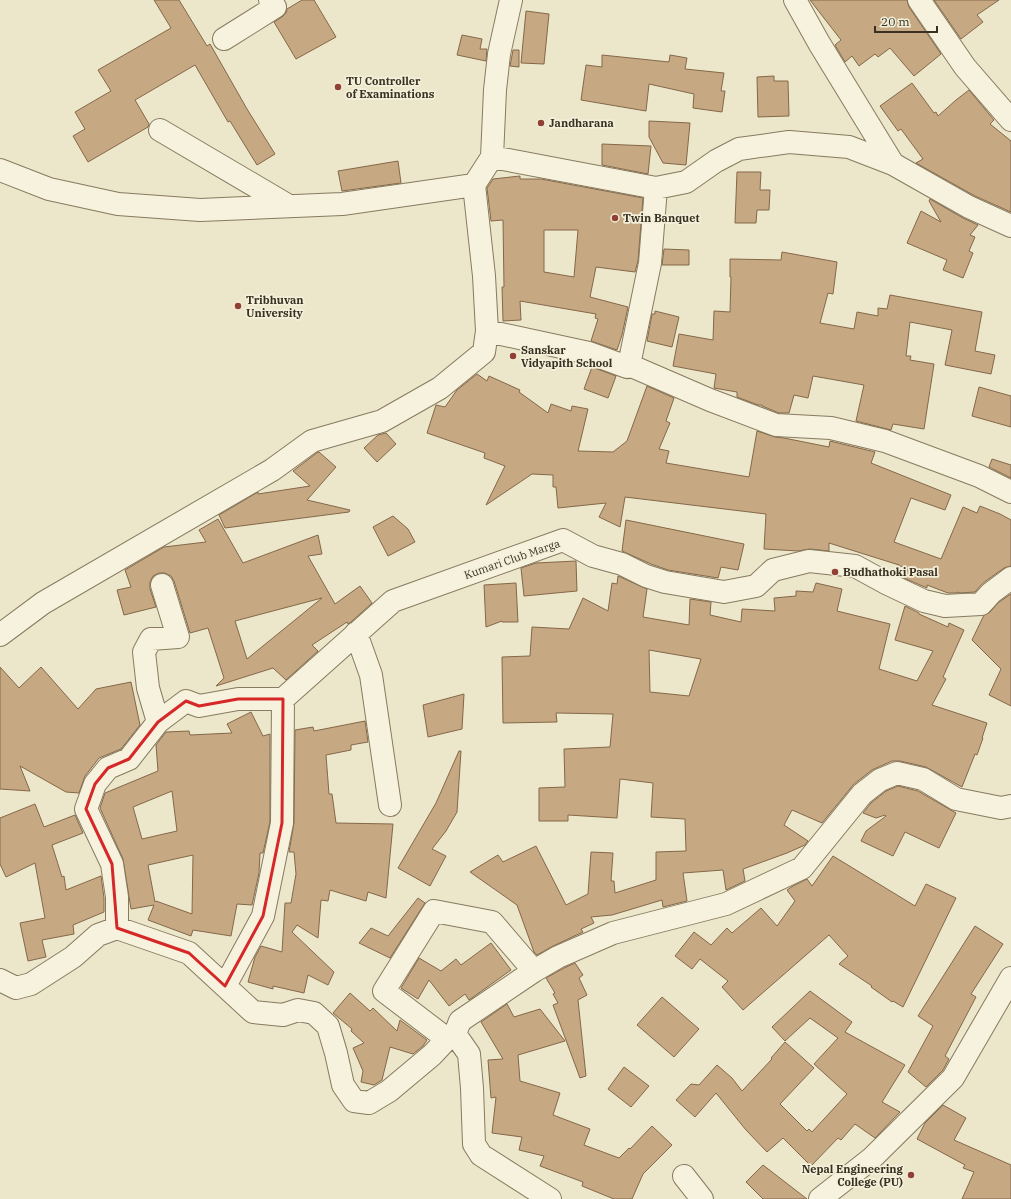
<svg xmlns="http://www.w3.org/2000/svg" width="1011" height="1199" font-family="'IBM Plex Serif',serif">
<rect width="100%" height="100%" fill="#ece6ca"/>
<path fill="#c6a883" stroke="#846848" fill-rule="evenodd" d="M 154,0 L 179,0 L 207,46 L 210,44 L 247,109 L 275,154 L 257,165 L 230,121 L 228,122 L 195,65 L 135,100 L 149,124 L 148,127 L 88,162 L 73,136 L 85,129 L 75,112 L 111,91 L 98,70 L 171,28 Z
M 302,0 L 314,0 L 336,37 L 296,59 L 274,22 L 282,17 L 286,13 L 287,9 Z
M 810,0 L 907,0 L 909,7 L 941,54 L 914,76 L 890,48 L 878,57 L 875,54 L 859,66 L 852,56 L 845,62 L 835,45 L 841,40 Z
M 934,0 L 999,0 L 977,15 L 983,22 L 961,39 Z
M 526,11 L 549,14 L 544,64 L 521,63 Z
M 462,35 L 482,39 L 480,49 L 487,49 L 486,61 L 457,55 Z
M 513,50 L 519,50 L 519,67 L 510,66 Z
M 602,55 L 669,62 L 670,55 L 687,58 L 685,69 L 724,73 L 721,91 L 725,91 L 722,112 L 693,108 L 694,94 L 649,84 L 646,111 L 581,100 L 586,65 L 602,67 Z
M 774,76 L 774,81 L 788,81 L 789,116 L 758,117 L 757,77 Z
M 912,83 L 934,113 L 936,112 L 938,116 L 956,100 L 969,90 L 994,120 L 990,124 L 1011,141 L 1011,212 L 975,196 L 916,163 L 923,159 L 901,129 L 898,131 L 880,106 Z
M 649,121 L 690,123 L 686,165 L 663,163 L 649,137 Z
M 602,144 L 651,146 L 648,174 L 602,165 Z
M 398,161 L 401,183 L 342,191 L 338,171 Z
M 737,172 L 761,172 L 760,190 L 770,190 L 769,210 L 757,210 L 756,223 L 735,223 Z
M 520,176 L 520,179 L 541,179 L 643,198 L 638,261 L 635,272 L 596,267 L 590,297 L 628,307 L 622,335 L 617,350 L 591,341 L 598,319 L 595,318 L 596,314 L 520,301 L 521,320 L 503,321 L 502,287 L 504,287 L 503,220 L 491,221 L 487,188 L 493,179 ZM 544,230 L 578,230 L 574,277 L 544,272 Z
M 930,199 L 963,218 L 978,225 L 970,235 L 975,237 L 969,251 L 973,253 L 963,278 L 943,270 L 947,260 L 907,243 L 921,211 L 941,222 L 929,201 Z
M 664,249 L 689,250 L 689,265 L 662,265 Z
M 782,252 L 837,262 L 833,294 L 828,293 L 820,323 L 854,329 L 857,312 L 878,316 L 878,308 L 887,309 L 890,295 L 982,312 L 975,351 L 995,355 L 991,374 L 945,365 L 952,330 L 910,322 L 906,356 L 911,356 L 910,360 L 934,364 L 924,429 L 893,424 L 891,430 L 856,421 L 864,385 L 813,376 L 808,398 L 794,395 L 789,413 L 779,413 L 762,406 L 762,405 L 758,405 L 737,397 L 737,392 L 714,388 L 716,374 L 673,366 L 679,334 L 713,340 L 714,311 L 730,312 L 731,277 L 730,277 L 730,259 L 781,260 Z
M 655,311 L 679,317 L 672,347 L 647,341 L 652,314 L 655,314 Z
M 592,367 L 616,376 L 608,398 L 584,389 Z
M 477,374 L 487,381 L 489,376 L 520,390 L 519,392 L 548,413 L 551,404 L 571,411 L 572,406 L 588,409 L 578,451 L 613,452 L 627,441 L 647,386 L 674,398 L 666,421 L 670,423 L 659,449 L 669,451 L 666,463 L 749,477 L 757,431 L 775,437 L 784,438 L 829,447 L 830,441 L 875,452 L 871,463 L 951,495 L 945,510 L 911,498 L 894,542 L 941,559 L 963,507 L 977,513 L 980,506 L 1000,514 L 1011,520 L 1011,566 L 1004,568 L 983,583 L 975,592 L 960,593 L 957,592 L 957,593 L 948,593 L 927,585 L 927,588 L 904,578 L 908,569 L 898,565 L 899,565 L 829,543 L 829,551 L 810,549 L 798,551 L 764,549 L 766,514 L 625,497 L 620,527 L 599,517 L 606,503 L 558,508 L 556,487 L 553,487 L 553,475 L 532,474 L 486,505 L 505,466 L 484,458 L 485,453 L 427,433 L 436,405 L 445,407 L 457,390 Z
M 979,387 L 1011,396 L 1011,427 L 972,416 Z
M 386,433 L 396,444 L 377,462 L 364,448 L 378,435 Z
M 318,452 L 319,452 L 336,467 L 307,500 L 350,510 L 349,512 L 225,528 L 219,515 L 258,492 L 258,494 L 310,486 L 293,471 Z
M 992,459 L 1011,465 L 1011,478 L 989,467 Z
M 393,516 L 408,529 L 415,542 L 388,556 L 373,527 Z
M 218,519 L 243,563 L 318,535 L 322,554 L 308,556 L 335,604 L 360,586 L 372,603 L 351,622 L 348,624 L 347,622 L 312,645 L 318,651 L 286,680 L 273,668 L 216,686 L 224,678 L 208,628 L 190,633 L 174,581 L 171,576 L 165,573 L 159,573 L 153,576 L 150,582 L 150,589 L 156,607 L 124,615 L 117,590 L 131,587 L 125,570 L 164,547 L 206,542 L 199,530 ZM 322,598 L 247,659 L 235,621 Z
M 626,520 L 744,544 L 738,570 L 721,567 L 718,578 L 668,570 L 651,564 L 622,551 Z
M 576,561 L 577,591 L 524,596 L 521,568 L 536,563 Z
M 618,576 L 647,589 L 643,617 L 689,625 L 690,599 L 711,602 L 710,615 L 741,622 L 742,609 L 775,611 L 774,598 L 796,596 L 796,591 L 813,592 L 816,583 L 842,589 L 837,611 L 890,624 L 879,669 L 917,681 L 933,651 L 895,640 L 905,606 L 919,613 L 919,614 L 948,627 L 949,623 L 964,630 L 943,677 L 946,679 L 932,705 L 987,723 L 982,738 L 983,738 L 977,755 L 975,754 L 962,787 L 926,767 L 900,761 L 892,761 L 872,770 L 854,784 L 822,823 L 792,810 L 784,825 L 808,841 L 805,845 L 787,853 L 743,869 L 745,881 L 726,890 L 723,870 L 683,873 L 687,901 L 663,907 L 662,900 L 612,915 L 591,917 L 594,923 L 581,929 L 583,932 L 553,946 L 537,955 L 534,952 L 517,905 L 470,872 L 498,855 L 503,862 L 536,846 L 566,905 L 588,894 L 591,852 L 613,853 L 611,881 L 614,881 L 615,893 L 656,880 L 656,852 L 686,851 L 685,819 L 651,817 L 653,783 L 620,779 L 617,818 L 568,815 L 568,821 L 539,821 L 539,788 L 565,787 L 564,749 L 610,747 L 613,714 L 556,713 L 557,722 L 503,723 L 502,657 L 530,656 L 532,627 L 569,629 L 583,598 L 608,611 L 612,583 L 617,584 ZM 649,650 L 701,659 L 689,696 L 650,692 Z
M 516,583 L 518,622 L 502,622 L 502,621 L 486,627 L 484,585 Z
M 1011,594 L 1011,706 L 989,695 L 1001,669 L 972,640 L 984,615 L 990,612 L 999,602 Z
M 0,667 L 19,688 L 41,667 L 78,709 L 96,689 L 131,682 L 140,725 L 121,749 L 99,758 L 85,776 L 79,793 L 66,792 L 20,766 L 30,791 L 0,789 Z
M 464,694 L 462,729 L 428,737 L 423,705 Z
M 251,712 L 263,736 L 270,734 L 270,822 L 263,853 L 260,853 L 259,873 L 252,905 L 237,904 L 231,936 L 193,930 L 191,936 L 148,920 L 154,905 L 131,909 L 123,859 L 100,808 L 105,793 L 158,771 L 156,745 L 166,732 L 189,731 L 190,735 L 232,733 L 227,724 ZM 172,791 L 177,831 L 142,839 L 133,807 ZM 193,855 L 192,914 L 156,901 L 155,902 L 148,865 Z
M 365,721 L 368,742 L 351,745 L 351,750 L 326,755 L 329,794 L 332,794 L 336,823 L 393,824 L 386,898 L 368,892 L 366,901 L 330,890 L 328,901 L 321,900 L 318,938 L 297,925 L 292,932 L 334,972 L 328,985 L 308,975 L 304,993 L 273,986 L 273,989 L 248,982 L 255,957 L 261,946 L 282,952 L 285,903 L 291,903 L 296,874 L 294,852 L 289,852 L 294,823 L 295,730 L 313,727 L 314,731 Z
M 459,751 L 461,751 L 457,812 L 446,831 L 432,849 L 446,856 L 430,886 L 398,868 L 436,803 Z
M 898,786 L 918,791 L 956,813 L 939,848 L 905,832 L 893,856 L 861,841 L 866,831 L 886,816 L 885,815 L 876,818 L 863,813 L 871,803 L 886,791 Z
M 35,804 L 44,827 L 75,815 L 83,833 L 52,845 L 62,877 L 64,876 L 66,890 L 101,876 L 104,898 L 104,912 L 73,925 L 74,934 L 42,940 L 46,957 L 28,961 L 20,923 L 45,918 L 35,863 L 6,877 L 0,864 L 0,818 Z
M 833,856 L 915,906 L 926,884 L 956,898 L 903,1007 L 893,1001 L 892,1002 L 871,987 L 872,986 L 839,964 L 848,956 L 829,935 L 743,1010 L 722,987 L 728,981 L 700,959 L 692,969 L 675,956 L 694,932 L 711,945 L 727,928 L 732,933 L 761,908 L 777,926 L 795,901 L 787,890 L 793,886 L 807,879 L 812,886 Z
M 418,898 L 425,903 L 390,958 L 359,943 L 371,928 L 388,936 Z
M 975,926 L 1003,944 L 971,994 L 976,997 L 945,1056 L 949,1059 L 943,1070 L 926,1087 L 908,1072 L 933,1026 L 918,1016 Z
M 491,943 L 511,970 L 469,1000 L 465,994 L 449,1006 L 429,980 L 418,999 L 401,988 L 419,958 L 441,971 L 456,959 L 461,965 Z
M 575,963 L 583,975 L 579,978 L 587,995 L 578,1000 L 586,1076 L 580,1078 L 553,1005 L 558,1003 L 553,994 L 555,993 L 546,978 L 564,968 Z
M 810,991 L 852,1022 L 845,1032 L 905,1065 L 882,1102 L 900,1112 L 875,1138 L 855,1124 L 841,1140 L 838,1138 L 811,1166 L 783,1138 L 767,1152 L 746,1130 L 716,1093 L 695,1117 L 676,1100 L 691,1084 L 699,1085 L 717,1065 L 732,1078 L 742,1091 L 772,1059 L 771,1058 L 785,1042 L 814,1068 L 780,1104 L 807,1131 L 809,1129 L 812,1132 L 847,1094 L 814,1064 L 838,1038 L 810,1018 L 785,1041 L 772,1027 Z
M 350,993 L 370,1011 L 373,1008 L 397,1031 L 400,1020 L 427,1040 L 423,1046 L 413,1054 L 390,1047 L 382,1080 L 374,1085 L 361,1082 L 363,1071 L 353,1048 L 364,1043 L 351,1031 L 352,1029 L 333,1013 Z
M 662,997 L 699,1029 L 674,1057 L 637,1025 Z
M 507,1004 L 514,1017 L 540,1009 L 565,1041 L 518,1055 L 520,1081 L 560,1093 L 553,1115 L 590,1129 L 584,1145 L 619,1158 L 629,1148 L 630,1149 L 652,1126 L 672,1145 L 643,1174 L 632,1199 L 614,1199 L 582,1186 L 583,1182 L 540,1166 L 544,1156 L 519,1150 L 522,1137 L 492,1133 L 496,1097 L 491,1098 L 488,1060 L 503,1059 L 481,1022 Z
M 624,1067 L 649,1086 L 631,1107 L 608,1089 Z
M 943,1105 L 966,1118 L 954,1140 L 1011,1165 L 1011,1199 L 962,1199 L 974,1172 L 963,1168 L 965,1165 L 917,1139 L 925,1123 Z
M 763,1165 L 807,1199 L 763,1199 L 746,1182 Z"/>
<g fill="none" stroke-linecap="round" stroke-linejoin="round">
<g stroke="#877a60" stroke-width="24">
<path id="minor" d="M 795,0 L 819,43 L 893,164
M 919,0 L 965,67 L 1011,120
M 224,39 L 275,7 L 270,0
M 160,130 L 289,206
M 492,157 L 495,90 L 499,54 L 511,0
M 0,170 L 49,189 L 118,204 L 200,210 L 342,204 L 474,185
M 1011,226 L 969,207 L 893,164 L 849,147 L 789,142 L 739,149 L 716,161 L 686,182 L 656,188 L 650,263 L 629,365 L 710,400 L 776,425 L 831,428 L 885,441 L 979,476 L 1011,492
M 487,331 L 589,353 L 627,367 L 629,365
M 356,633 L 371,675 L 390,805
M 0,635 L 43,603 L 272,470 L 312,441 L 382,421 L 440,388 L 484,352 L 487,331 L 484,276 L 474,185 L 492,157 L 656,188
M 158,722 L 148,688 L 144,652 L 151,639 L 178,637 L 162,585
M 117,928 L 117,897 L 112,864 L 86,809 L 95,784 L 108,768 L 129,759 L 158,722 L 186,701 L 199,706 L 238,699 L 283,699
M 0,980 L 16,988 L 31,984 L 73,957 L 98,935 L 117,928 L 189,953 L 253,1012 L 283,1015 L 298,1010 L 314,1013 L 328,1026 L 336,1053 L 343,1085 L 354,1101 L 369,1103 L 389,1091 L 432,1055 L 447,1039 L 455,1034
M 225,986 L 263,916 L 282,823 L 283,699 L 393,601 L 563,540 L 593,556 L 622,564 L 646,576 L 665,582 L 724,592 L 756,586 L 773,570 L 809,561 L 855,566 L 888,584 L 924,601 L 945,606 L 981,604 L 991,593 L 1011,578
M 447,1039 L 384,991 L 434,911 L 492,922 L 534,971
M 684,1176 L 702,1199
M 550,1199 L 481,1155 L 474,1144 L 472,1088 L 469,1054 L 455,1034 L 460,1021 L 534,971 L 558,957 L 613,933 L 726,904 L 802,868 L 862,794 L 880,780 L 897,773 L 923,779 L 956,799 L 1001,808 L 1011,806
M 820,1199 L 871,1159 L 953,1078 L 1011,978"/>
</g>
<use href="#minor" stroke="#f7f2dd" stroke-width="22"/>
</g>
<path fill="none" stroke="#d62828" stroke-width="3" stroke-linejoin="round" d="M 238,699 L 283,699 L 282,823 L 263,916 L 225,986 L 189,953 L 117,928 L 112,864 L 86,809 L 95,784 L 108,768 L 129,759 L 158,722 L 186,701 L 199,706 Z"/>
<g fill="#914035" stroke="#f3efd9" stroke-width="1.5">
<circle cx="338" cy="87" r="4"/>
<circle cx="541" cy="123" r="4"/>
<circle cx="615" cy="218" r="4"/>
<circle cx="238" cy="306" r="4"/>
<circle cx="513" cy="356" r="4"/>
<circle cx="835" cy="572" r="4"/>
<circle cx="911" cy="1175" r="4"/>
</g>
<g text-anchor="middle" stroke-width="3.5" stroke-linejoin="round" paint-order="stroke">
<g font-size="11" font-weight="bold" fill="#393022" stroke="#f3efd9" text-anchor="start">
<text x="346" y="85">TU Controller<tspan x="346" dy="13">of Examinations</tspan></text>
<text x="549" y="127">Jandharana</text>
<text x="623" y="222">Twin Banquet</text>
<text x="246" y="304">Tribhuvan<tspan x="246" dy="13">University</tspan></text>
<text x="521" y="354">Sanskar<tspan x="521" dy="13">Vidyapith School</tspan></text>
<text x="843" y="576">Budhathoki Pasal</text>
<text x="903" y="1173" text-anchor="end">Nepal Engineering<tspan x="903" dy="13">College (PU)</tspan></text>
</g>
<g font-size="11" fill="#393022" stroke="#f3efd9">
<text transform="translate(512 559) rotate(-19)" y="4">Kumari Club Marga</text>
</g>
</g>
<path d="M875 26v6h62v-6" fill="none" stroke="#393022" stroke-width="2"/>
<text x="881" y="26" font-size="12" fill="#393022" stroke="#f3efd9" stroke-width="3" paint-order="stroke">20 m</text>
</svg>
